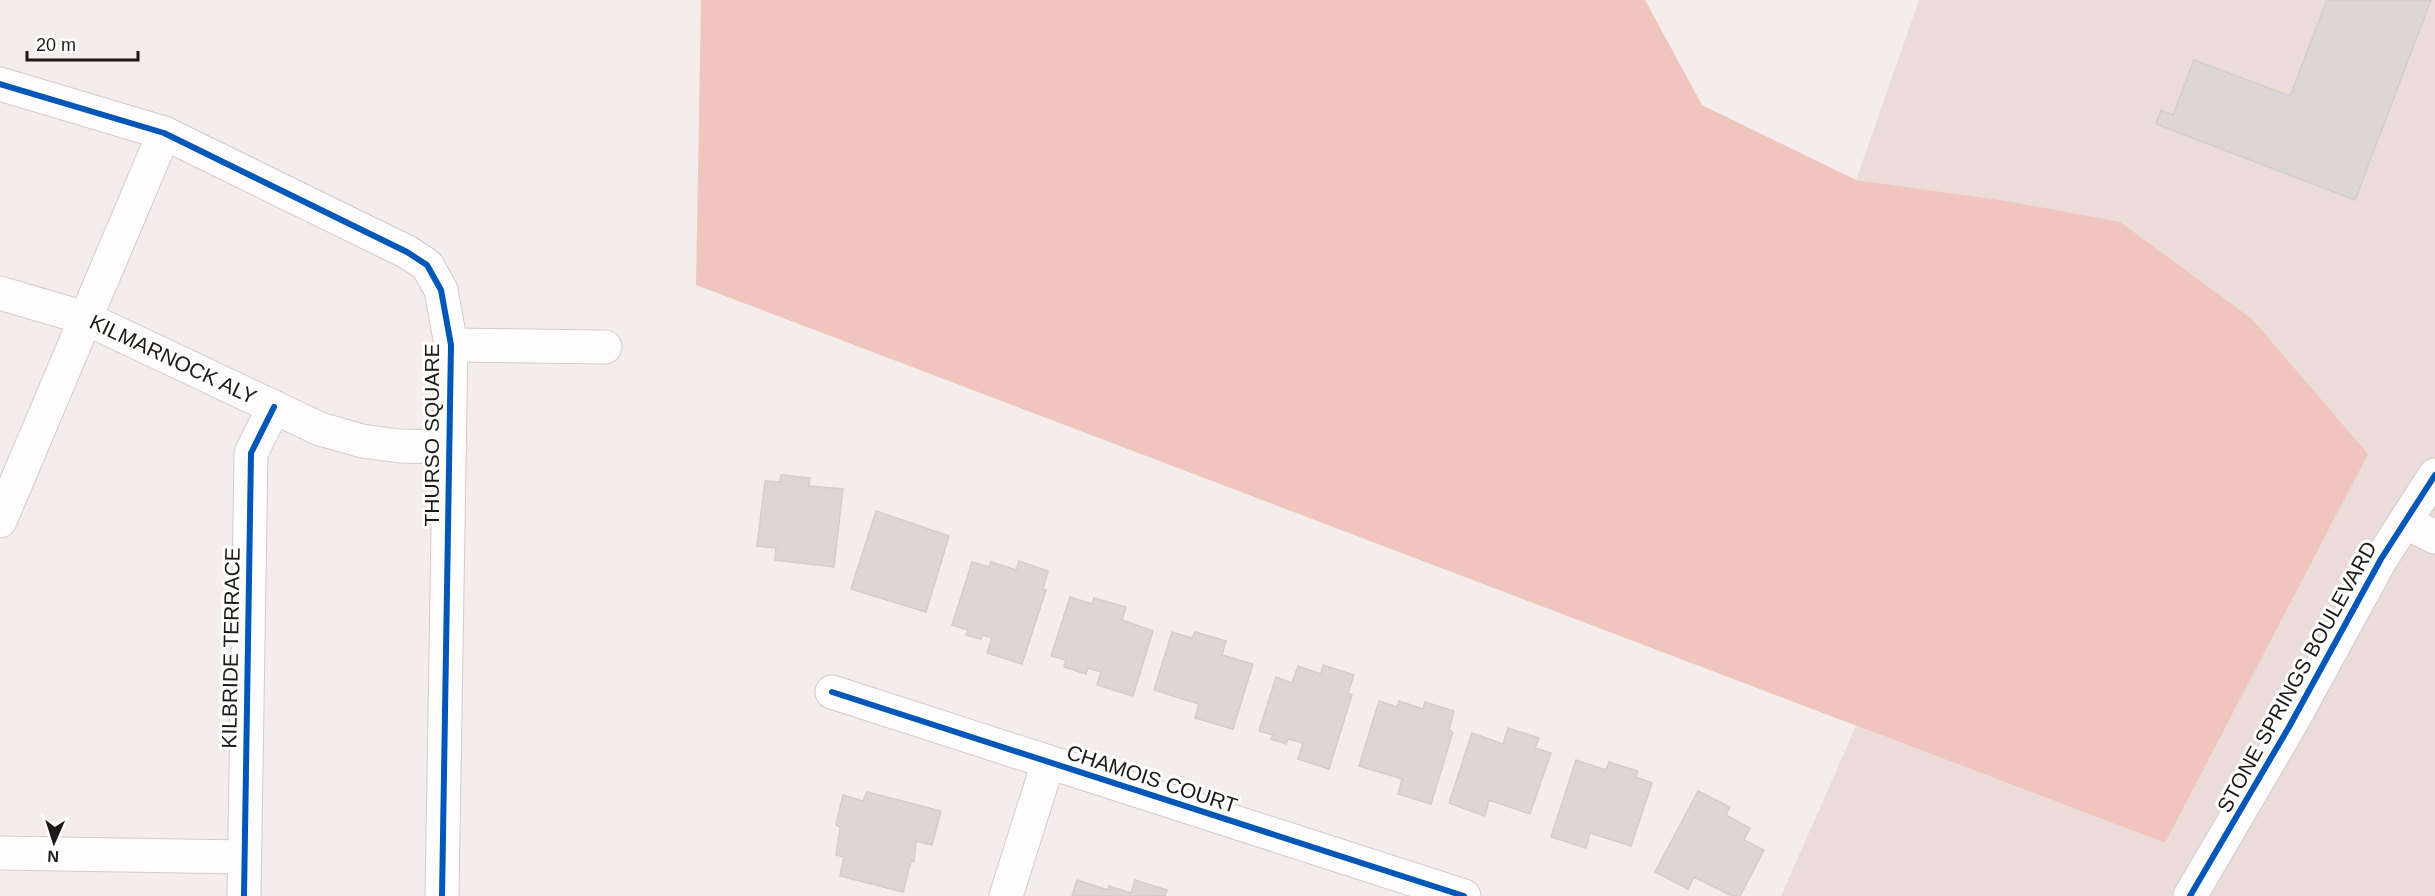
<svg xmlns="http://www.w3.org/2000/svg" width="2435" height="896" font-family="Arial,sans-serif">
<rect width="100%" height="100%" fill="#f5edec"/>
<path fill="#ebdcda" d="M 1919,0 L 2435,0 L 2435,896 L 1781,896 L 1856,726 L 2165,843 L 2000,200 L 1856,180 Z"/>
<path fill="#efc5be" d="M 701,0 L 1645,0 L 1702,105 L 1856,180 L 2000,200 L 2120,222 L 2252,319 L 2368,454 L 2165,843 L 696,285 Z"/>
<path fill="#ddd6d6" stroke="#d3cdcc" stroke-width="1.5" d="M 2327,0 L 2431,0 L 2355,200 L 2156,124 L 2161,110 L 2173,115 L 2194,60 L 2290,96 Z
M 781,475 L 810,478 L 809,486 L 843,489 L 834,567 L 775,560 L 776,548 L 757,546 L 765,481 L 780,482 Z
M 876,511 L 949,536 L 926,612 L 851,589 Z
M 1019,561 L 1048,571 L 1043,589 L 1046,590 L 1022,664 L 987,653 L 992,638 L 983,635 L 981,639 L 966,635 L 968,630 L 952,625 L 972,562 L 989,567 L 991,562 L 1016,570 Z
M 1070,597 L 1092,604 L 1094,598 L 1126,607 L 1122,620 L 1153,631 L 1133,696 L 1097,685 L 1101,672 L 1088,668 L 1086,674 L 1064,667 L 1066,660 L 1051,656 Z
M 1172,632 L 1192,638 L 1195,632 L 1226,641 L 1222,655 L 1253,664 L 1233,729 L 1195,718 L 1199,704 L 1154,690 Z
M 1323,665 L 1354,675 L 1348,693 L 1352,695 L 1329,769 L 1298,759 L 1303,743 L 1288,739 L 1286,744 L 1271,739 L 1273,735 L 1259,731 L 1276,677 L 1292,683 L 1298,666 L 1321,674 Z
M 1379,701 L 1397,707 L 1399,701 L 1423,709 L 1425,702 L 1454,711 L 1449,730 L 1453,732 L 1431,804 L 1398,794 L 1402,779 L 1359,766 Z
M 1508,728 L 1539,738 L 1535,748 L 1551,753 L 1530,814 L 1489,800 L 1485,816 L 1449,803 L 1472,733 L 1503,744 Z
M 1576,760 L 1606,770 L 1609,762 L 1638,771 L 1636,777 L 1652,783 L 1631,846 L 1590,833 L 1586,848 L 1551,837 Z
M 1698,791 L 1730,807 L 1726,815 L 1750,828 L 1744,840 L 1764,850 L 1740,896 L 1732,896 L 1694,877 L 1688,889 L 1655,872 Z
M 867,792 L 941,811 L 932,845 L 916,841 L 914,862 L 911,861 L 903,892 L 840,876 L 844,857 L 836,855 L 840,827 L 836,825 L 843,795 L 863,801 Z
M 1077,880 L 1108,890 L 1109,886 L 1131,893 L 1135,880 L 1167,890 L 1165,896 L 1072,896 Z"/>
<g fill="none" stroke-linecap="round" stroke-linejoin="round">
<g stroke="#d2cbca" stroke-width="35">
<g id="minor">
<path d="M 0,84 L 164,133 L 407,252 L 427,265 L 441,290 L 451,345 L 442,896"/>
<path id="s1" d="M 0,293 L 85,318 L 320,429 L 362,441 L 400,446 L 450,447"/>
<path d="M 451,345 L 605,347"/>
<path d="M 0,521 L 164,133"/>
<path d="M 2405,522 L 2435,537"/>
<path d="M 832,692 L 1464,896"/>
<path d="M 0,853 L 244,857"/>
<path d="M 244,896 L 251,453 L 274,407"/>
<path d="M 1006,896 L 1048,763"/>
<path d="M 2190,896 L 2289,727 L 2381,559 L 2435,475"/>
</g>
</g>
<use href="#minor" stroke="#fefcfc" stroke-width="33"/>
<g stroke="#fff" stroke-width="10">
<path id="cycleway" d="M 0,84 L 164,133 L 407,252 L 427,265 L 441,290 L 451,345 L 442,896
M 832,692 L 1464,896
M 244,896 L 251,453 L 274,407
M 2190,896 L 2289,727 L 2381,559 L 2435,475"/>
</g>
<use href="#cycleway" stroke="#0057b8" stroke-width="6"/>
</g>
<g text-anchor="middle" stroke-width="6" stroke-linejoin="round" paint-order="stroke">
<g font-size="21" fill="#1e1918" stroke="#fff">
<text dy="7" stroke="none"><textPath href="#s1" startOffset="186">KILMARNOCK ALY</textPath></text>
<text transform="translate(432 435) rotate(-90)" y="7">THURSO SQUARE</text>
<text transform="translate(231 648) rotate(-89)" y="7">KILBRIDE TERRACE</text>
<text transform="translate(2297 677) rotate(-61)" y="7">STONE SPRINGS BOULEVARD</text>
<text transform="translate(1152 779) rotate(18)" y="7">CHAMOIS COURT</text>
</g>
</g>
<g transform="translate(54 842) rotate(183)" stroke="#ffffff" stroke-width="4.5" paint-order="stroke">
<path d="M0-4.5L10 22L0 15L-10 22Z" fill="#1e1918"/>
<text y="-9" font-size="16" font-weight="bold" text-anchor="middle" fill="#1e1918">N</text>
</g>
<path d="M27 51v9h111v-9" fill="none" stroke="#1e1918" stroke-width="3"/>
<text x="36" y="51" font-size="18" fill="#1e1918" stroke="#ffffff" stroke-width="4.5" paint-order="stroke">20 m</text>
</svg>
